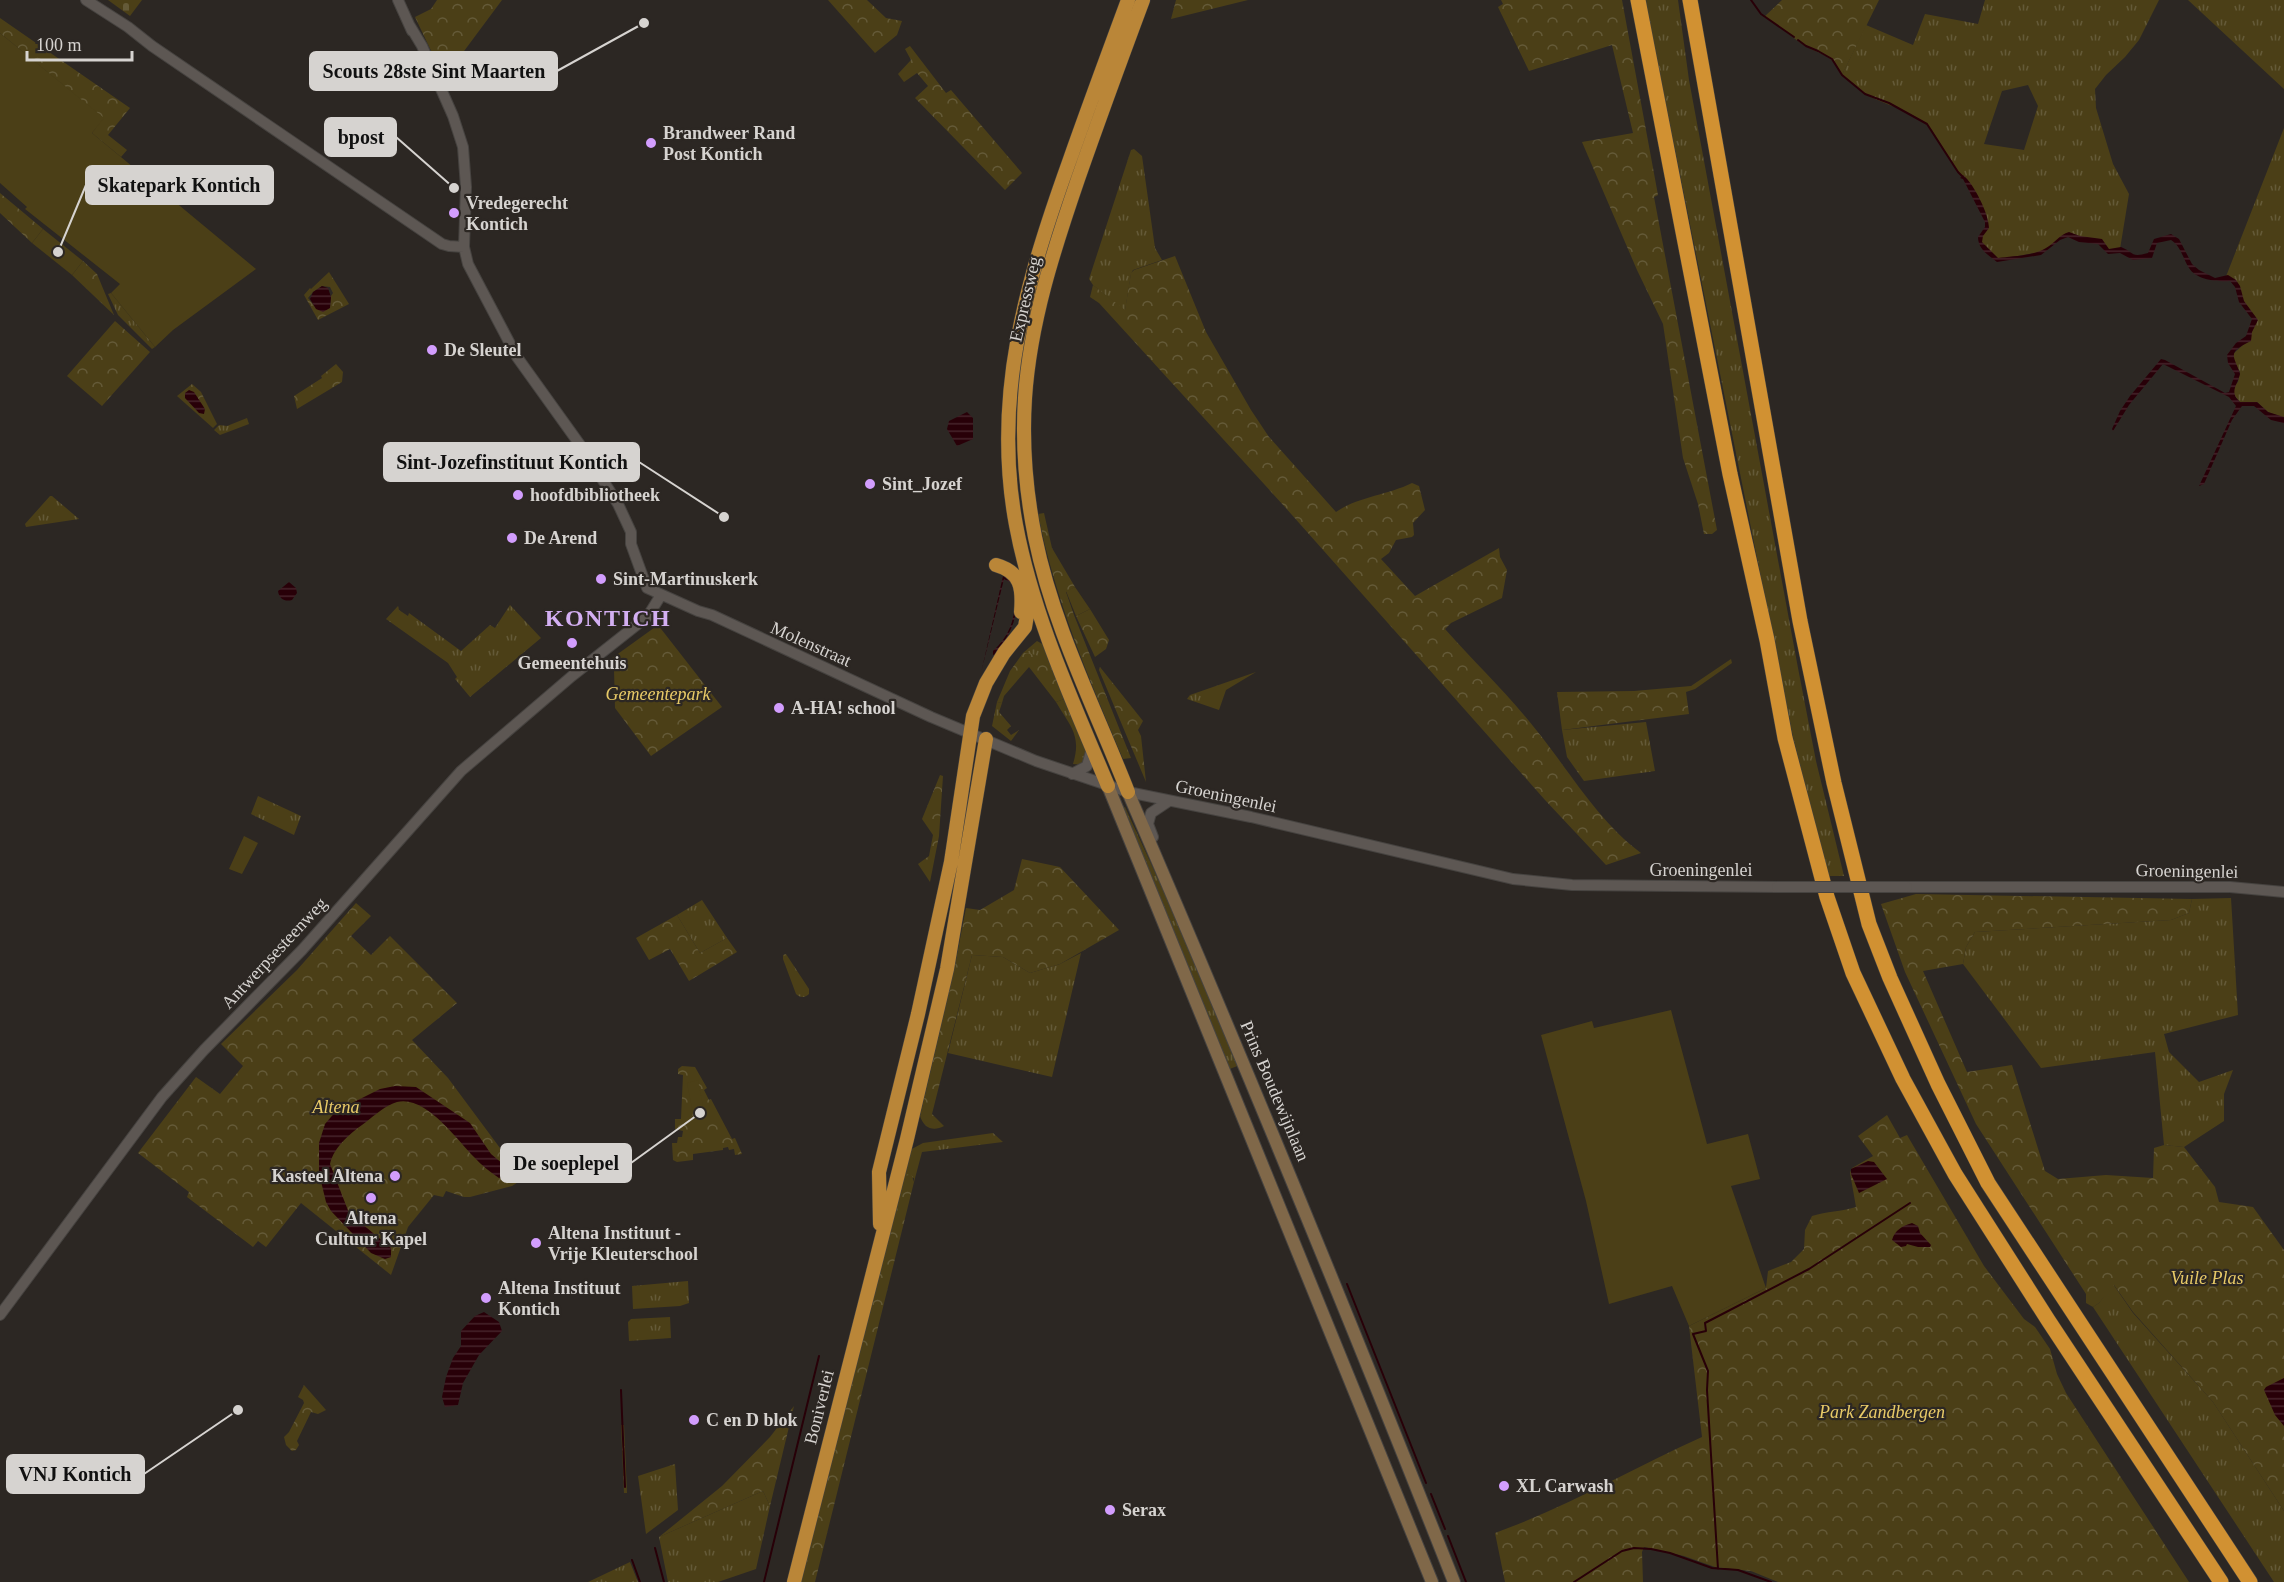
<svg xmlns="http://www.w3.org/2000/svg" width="2284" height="1582" font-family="'Times New Roman',serif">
<defs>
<pattern id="grass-tufts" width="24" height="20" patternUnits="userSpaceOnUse" patternTransform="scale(1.5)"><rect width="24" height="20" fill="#4b3f17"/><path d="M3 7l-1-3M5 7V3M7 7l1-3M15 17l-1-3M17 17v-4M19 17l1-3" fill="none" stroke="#645a38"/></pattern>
<pattern id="forest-crowns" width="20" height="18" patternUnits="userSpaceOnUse" patternTransform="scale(1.5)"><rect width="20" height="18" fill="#4b3f17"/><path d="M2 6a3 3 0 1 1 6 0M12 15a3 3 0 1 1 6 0" fill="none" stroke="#645a38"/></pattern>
<pattern id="cemetery-stones" width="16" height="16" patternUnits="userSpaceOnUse" patternTransform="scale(1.5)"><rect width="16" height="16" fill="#4b3f17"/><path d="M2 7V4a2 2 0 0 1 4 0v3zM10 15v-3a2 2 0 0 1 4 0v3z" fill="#645a38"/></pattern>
<pattern id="water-rules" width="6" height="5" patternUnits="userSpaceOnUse" patternTransform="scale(1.5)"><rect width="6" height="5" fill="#280008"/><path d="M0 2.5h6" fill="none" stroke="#46242b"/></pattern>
</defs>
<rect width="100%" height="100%" fill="#2c2723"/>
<path fill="url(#grass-tufts)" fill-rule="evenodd" d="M 1645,0 L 1678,0 L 1689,80 L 1798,668 L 1816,761 L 1844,876 L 1828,876 L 1793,737 Z
M 1985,0 L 2159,0 L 2139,40 L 2125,57 L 2106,75 L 2095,89 L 2096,108 L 2113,164 L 2129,194 L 2120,249 L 2106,250 L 2103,244 L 2063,236 L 2045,251 L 2002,259 L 1993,257 L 1980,240 L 1987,223 L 1967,182 L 1958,172 L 1932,130 C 1915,111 1890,107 1869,96 C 1859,90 1851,81 1842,75 L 1866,25 L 1913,45 L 1925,14 L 1978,24 ZM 2028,85 L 2038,106 L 2024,150 L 1984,144 L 2002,91 Z
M 2188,0 L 2284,0 L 2284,89 Z
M 2284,128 L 2284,418 L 2268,412 L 2257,402 L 2240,402 L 2234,395 L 2234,386 L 2238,382 L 2240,372 L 2231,356 L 2244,344 L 2255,320 C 2245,307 2241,292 2232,280 L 2225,279 Z
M 1134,149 L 1142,156 L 1155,248 L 1162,260 L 1133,270 L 1131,274 L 1125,311 L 1093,285 L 1089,279 L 1131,150 Z
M 111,293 L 155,347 L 152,349 L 118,315 L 108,294 Z
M 247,418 L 249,424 L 220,435 L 214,430 L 219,425 L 227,426 Z
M 50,496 L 52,496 L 79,519 L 26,527 L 25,524 Z
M 510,605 L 541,638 L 470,697 L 455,679 L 457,677 L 448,663 L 386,619 L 398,606 L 399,610 L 408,616 L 409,613 L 461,651 L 490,625 L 495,628 Z
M 1037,641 L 1044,645 L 1055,675 L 1044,661 L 1023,653 Z
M 1256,672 L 1226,690 L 1219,710 L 1187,699 L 1190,695 Z
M 1064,699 L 1087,752 L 1084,765 L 1073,764 C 1082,735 1070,726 1056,702 Z
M 997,702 L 1002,703 L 999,712 L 1011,726 L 1007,730 L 1011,735 L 1019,730 L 1011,741 L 992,726 Z
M 1646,722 L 1655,771 L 1584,781 L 1567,757 L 1562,730 Z
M 258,796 L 301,816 L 294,835 L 251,814 Z
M 1125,807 L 1159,881 L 1164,888 L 1240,1065 L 1227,1070 L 1123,808 Z
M 2231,898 L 2238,1015 L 2164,1034 L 2169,1052 L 2199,1082 L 2233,1070 L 2224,1094 L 2224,1121 L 2184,1147 L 2164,1145 L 2155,1052 L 2041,1068 L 1963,964 L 1966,947 L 1975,932 L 2171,920 L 2189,913 L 2192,899 Z
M 702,900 L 727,938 L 700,953 L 677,915 Z
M 1081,953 L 1052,1077 L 948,1053 L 972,955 L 1003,957 L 1030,973 L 1060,964 Z
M 786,954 L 809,989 L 809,994 C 805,998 800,998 796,994 L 783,959 L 783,955 Z
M 993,1133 L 1003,1142 L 922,1152 L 914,1182 L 914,1178 L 904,1177 L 910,1150 L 923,1143 Z
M 688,1281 L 689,1303 L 680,1306 L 633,1309 L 632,1286 Z
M 2113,1284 L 2133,1313 L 2213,1402 L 2284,1511 L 2284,1582 L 2274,1582 L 2093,1307 L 2099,1303 Z
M 670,1317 L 671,1338 L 629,1341 L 628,1322 L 631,1319 Z
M 621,1425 L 624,1425 L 627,1493 L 624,1493 Z
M 675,1464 L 678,1510 L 646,1534 L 638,1476 Z
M 763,1491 L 770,1506 L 756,1569 L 718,1582 L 668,1582 L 659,1537 Z
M 630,1562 L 638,1582 L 588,1582 Z"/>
<path fill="url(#forest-crowns)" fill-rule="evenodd" d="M 437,0 L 502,0 L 444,78 L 415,17 L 431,9 Z
M 828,0 L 867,0 L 886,18 L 902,21 L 897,35 L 875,53 Z
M 1176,0 L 1248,0 L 1171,19 Z
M 1501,0 L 1622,0 L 1658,195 L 1654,197 L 1717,530 L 1712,534 L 1704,534 L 1698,504 L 1683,458 L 1663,324 L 1637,270 L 1582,142 L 1633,133 L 1612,45 L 1529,71 L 1498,7 L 1503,4 Z
M 1782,0 L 1879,0 L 1842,75 C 1833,55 1824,56 1807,47 C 1792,38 1780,25 1764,17 Z
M 0,18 L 130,108 L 108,135 L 127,150 L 121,157 L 92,133 L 103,118 L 0,33 Z
M 910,46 L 946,93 L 951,90 L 1022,173 L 1005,190 L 915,98 L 928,86 L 917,73 L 904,82 L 898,74 L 911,60 L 905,49 Z
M 0,193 L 43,229 L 32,243 L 0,213 Z
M 1175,256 L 1206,332 L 1251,410 L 1269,437 L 1336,512 C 1357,497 1388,495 1412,483 L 1419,486 L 1425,510 L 1413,523 L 1414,535 L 1412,537 L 1396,540 L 1389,553 L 1381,559 L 1415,596 L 1499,548 L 1500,557 L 1507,570 L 1502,598 L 1451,623 L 1445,629 C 1475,663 1509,695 1537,731 C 1570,772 1598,821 1641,853 L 1606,865 L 1545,800 L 1284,506 L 1099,303 L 1090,297 L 1093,285 L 1125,310 L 1131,273 L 1134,270 Z
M 83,261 L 97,274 L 114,315 L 72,275 Z
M 329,272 L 349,304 L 318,320 L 304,295 L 310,288 L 311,289 ZM 322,286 L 330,287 L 333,293 L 331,296 L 330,307 L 316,308 L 308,298 L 313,292 Z
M 115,321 L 150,352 L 102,406 L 67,376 Z
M 336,364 L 343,372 L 342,382 L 297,409 L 294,396 L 322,378 L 321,376 Z
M 192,384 L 201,392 L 217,424 L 213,428 L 177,396 Z
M 1044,513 L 1052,548 L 1075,587 L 1066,592 L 1074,615 L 1131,758 L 1123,759 C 1089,679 1055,600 1038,514 Z
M 1090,609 L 1109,640 L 1106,649 L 1095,657 L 1076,616 Z
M 658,625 L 722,707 L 651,756 L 615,708 L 614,669 L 608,661 Z
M 1023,653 C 1049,652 1057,679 1064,699 L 1056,702 L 1029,667 L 1004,696 L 1002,703 L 997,702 L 1010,671 Z
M 1731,659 L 1732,663 L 1695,689 L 1686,692 L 1689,714 L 1562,730 L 1557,692 L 1634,691 L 1691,686 Z
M 1100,667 L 1143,721 L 1138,730 L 1141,736 L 1146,782 L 1099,670 Z
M 940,775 L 943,776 L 939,836 L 930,882 L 918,864 L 929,856 L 933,835 L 922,819 Z
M 1022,859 L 1060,867 L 1119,930 L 1060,964 L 1030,973 L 1003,957 L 972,955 L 932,1114 L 944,1126 C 933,1132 924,1128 920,1116 L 954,970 L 966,908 L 980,910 L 1014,890 Z
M 1916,894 L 2192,899 L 2189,913 L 2171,920 L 1975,932 L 1966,947 L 1963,964 L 1923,971 L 1967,1072 L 2012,1065 L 2045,1171 L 2058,1179 L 2106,1175 L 2153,1178 L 2154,1148 L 2164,1145 L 2184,1147 L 2215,1187 L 2219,1202 L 2253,1207 L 2284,1250 L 2284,1511 L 2213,1402 L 2133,1312 L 2114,1285 L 2099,1303 L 2093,1307 L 2086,1303 L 2086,1294 L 1976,1124 L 1905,972 L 1881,904 Z
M 356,903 L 371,916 L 351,936 L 371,955 L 390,936 L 457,1003 L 412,1040 L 448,1078 L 523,1179 L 512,1186 L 470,1197 L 464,1197 L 446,1191 L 443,1197 L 434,1195 L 408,1227 L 391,1275 L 301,1203 L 266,1247 L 258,1241 L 253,1247 L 187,1197 L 189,1192 L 138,1153 L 196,1077 L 220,1094 L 243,1066 L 221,1044 L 297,970 Z
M 677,915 L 700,953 L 727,938 L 737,952 L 689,981 L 670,949 L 649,960 L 636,938 Z
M 682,1066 L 695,1067 L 707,1088 L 704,1090 L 709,1100 L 711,1099 L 732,1139 L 735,1138 L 742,1154 L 735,1155 L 734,1149 L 729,1150 L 728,1147 L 723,1148 L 723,1150 L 693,1154 L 693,1160 L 677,1162 L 673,1160 L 672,1143 L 677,1143 L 678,1137 L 682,1137 L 683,1131 L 675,1129 L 675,1119 L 681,1119 L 683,1075 L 678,1074 L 678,1069 Z
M 1887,1115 L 1900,1138 L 1907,1135 L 1984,1266 L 2024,1319 L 2035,1327 L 2050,1349 L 2057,1374 L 2066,1393 L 2189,1582 L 1778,1582 L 1751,1571 L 1715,1567 L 1684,1556 L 1644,1547 L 1642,1552 L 1643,1582 L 1505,1582 L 1495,1533 C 1567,1507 1633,1468 1702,1437 L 1689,1326 L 1766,1288 L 1768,1271 L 1791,1262 L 1804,1249 L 1805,1230 L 1812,1216 C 1827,1211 1841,1212 1856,1207 L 1850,1173 L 1852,1168 L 1873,1156 L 1858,1136 Z
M 908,1175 L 912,1176 L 914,1182 L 815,1582 L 801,1582 L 904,1177 Z
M 304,1385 L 326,1410 L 318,1414 L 311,1412 L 297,1441 L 299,1445 L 296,1450 L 292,1451 L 286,1445 L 284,1437 L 289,1432 L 304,1403 L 303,1400 L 298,1397 Z
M 794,1406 L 770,1506 L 763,1491 L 659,1537 L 722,1486 L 770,1437 Z"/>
<path fill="url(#cemetery-stones)" d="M 108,0 L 142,0 L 130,16 Z"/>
<path fill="#4b3f17" d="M 0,33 L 104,118 L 92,133 L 256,269 L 173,330 L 155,347 L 111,293 L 120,284 L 25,209 L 27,207 L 0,183 Z
M 43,229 L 83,261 L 72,275 L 32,243 Z
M 1075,587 L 1090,609 L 1076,616 L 1066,591 Z
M 244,836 L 258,843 L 242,874 L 229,869 Z
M 1671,1010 L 1707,1144 L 1748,1134 L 1760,1179 L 1731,1186 L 1766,1288 L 1689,1326 L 1672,1286 L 1609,1304 L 1586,1201 L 1541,1035 L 1592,1021 L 1594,1028 Z
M 698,1080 L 703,1106 L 692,1108 L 687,1083 Z"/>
<path fill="url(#water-rules)" d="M 1963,175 C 1974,184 1989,214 1989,228 L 1983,236 L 1982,242 L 1998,258 C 2012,256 2033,256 2046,248 C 2055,243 2059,235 2069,232 L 2080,236 L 2102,239 L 2109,249 L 2121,247 C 2134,252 2130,258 2148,253 L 2154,239 L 2171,234 L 2179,239 L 2192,264 L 2199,270 L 2215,278 L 2228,275 L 2236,280 L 2240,286 L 2244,301 L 2258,320 L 2252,332 L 2251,341 C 2226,353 2234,355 2240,374 C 2237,386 2229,392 2240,402 L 2257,402 L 2268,412 L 2284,417 L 2284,423 L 2271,420 L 2254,406 L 2242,406 L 2232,420 L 2204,484 L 2199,486 L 2236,406 L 2229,397 L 2163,364 L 2129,405 L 2113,431 L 2112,429 L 2120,411 L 2130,396 L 2161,359 L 2165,360 L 2225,393 L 2229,392 L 2235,374 L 2228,363 L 2227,355 L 2236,343 L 2246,336 L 2252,319 L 2239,302 L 2235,287 L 2230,281 C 2218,282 2196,280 2189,268 C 2183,259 2181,246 2171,240 L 2157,243 L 2152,258 L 2133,260 L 2120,253 L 2108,254 L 2098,244 L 2079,242 L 2068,237 L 2060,240 L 2041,255 L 1997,262 C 1988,255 1978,249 1978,237 L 1985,227 L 1985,222 L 1963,179 L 1960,178 Z
M 322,286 L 328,288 L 331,297 L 330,308 L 323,312 L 316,309 L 310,299 L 313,292 Z
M 189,390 L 194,392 L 205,409 L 204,414 L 199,413 L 185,398 L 185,393 Z
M 967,412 L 973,418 L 973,439 L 957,446 L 947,429 L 949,421 Z
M 1003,576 L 1014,584 C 1020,615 1014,628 996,654 L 993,655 L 993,651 C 1013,634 1018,609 1013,584 L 1004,579 L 981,673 Z
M 289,582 L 296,588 L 297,593 L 292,600 C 285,602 279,599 278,591 Z
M 395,1086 L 416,1087 L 470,1123 L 491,1154 L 503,1164 L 506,1175 L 499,1178 C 490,1172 481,1165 474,1157 C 457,1140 426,1095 397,1102 C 386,1105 375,1115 366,1122 C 352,1132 334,1146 330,1164 L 349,1213 L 391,1248 L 391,1257 L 385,1259 L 371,1253 L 331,1211 L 326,1202 L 319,1173 L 319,1143 L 325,1124 L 336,1111 L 380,1089 Z
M 1868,1161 L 1874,1162 L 1887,1179 L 1859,1193 L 1851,1174 L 1851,1169 Z
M 1912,1223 L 1918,1226 L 1920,1233 L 1931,1245 L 1930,1247 L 1918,1247 L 1907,1244 L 1906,1246 L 1901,1247 L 1892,1240 C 1895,1230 1902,1226 1912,1223 Z
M 484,1312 L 499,1322 L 502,1331 L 479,1355 L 463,1383 L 458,1405 L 445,1407 L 442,1397 L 446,1377 L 453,1358 L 461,1346 L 461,1331 L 475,1316 Z
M 2284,1378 L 2284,1426 L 2275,1415 L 2264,1390 L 2266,1387 Z"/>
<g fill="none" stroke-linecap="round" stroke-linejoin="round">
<path stroke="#280008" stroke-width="2" d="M 1751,0 L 1761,14 L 1794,37
M 1798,40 L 1806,46 L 1818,51 L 1832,59 L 1842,75 L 1865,94 L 1889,103 L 1927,124 L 1958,172 L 1963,177
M 1347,1284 L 1426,1483
M 621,1390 L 625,1487
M 1431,1494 L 1445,1529
M 1448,1536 L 1466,1582
M 655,1548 L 664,1582
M 632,1560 L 640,1582
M 1718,1569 L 1707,1390 L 1708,1371 L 1693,1334 L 1706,1331 L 1705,1323 L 1809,1269 L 1910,1203
M 764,1582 L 819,1356
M 1574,1582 L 1622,1551 L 1634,1548 L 1651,1549 L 1670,1553 L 1712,1568 L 1738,1570 L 1771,1582"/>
<g stroke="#464340" stroke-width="12">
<path id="tertiary" d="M 86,0 L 128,27 L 152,46 L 442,244 L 449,246 L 464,247
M 398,0 L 412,31
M 410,26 L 422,46 L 453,116 L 463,147 L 466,187 L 464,247 L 468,264 L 517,357 L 583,449 L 618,504 L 631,532 L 631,544 L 647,588 L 698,611 L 712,615 L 931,717 L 1036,761 L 1128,792 L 1251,817 L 1513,879 L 1572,885 L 1777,887
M 1072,774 L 1087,766 L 1092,748
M 1153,837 L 1148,824 L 1151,813 L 1169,801
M 1907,887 L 2230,887 L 2284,892
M 0,1315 L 162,1097 L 204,1050 L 302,950 L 461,771 L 572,676 L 648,616 L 661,595"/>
</g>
<g stroke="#464340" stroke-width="14">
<path id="secondary" d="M 1108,786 L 1432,1582
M 1128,792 C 1241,1054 1349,1317 1454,1582"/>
</g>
<g stroke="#464340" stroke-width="15">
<path id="trunk" d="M 996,565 C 1021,572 1023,588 1021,612
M 1108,786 C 1073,702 1033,616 1016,525 C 992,397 1026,282 1069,162 C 1088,108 1108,54 1128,0
M 1128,792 C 1095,708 1053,626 1035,537 C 1026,492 1022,444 1025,398 C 1030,322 1054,249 1078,179 C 1099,119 1121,59 1143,0
M 880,1224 L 879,1172 L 918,1014 L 951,862 L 973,716 L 986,683 L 1004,653 L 1025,627 L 1031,591
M 794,1582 L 907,1139 L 947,969 L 986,739"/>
</g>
<g stroke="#464340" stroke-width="16">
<path id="motorway" d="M 1638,0 L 1730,474 L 1767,640 L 1785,738 L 1827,897 L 1853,973 L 1903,1079 L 1955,1174 L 2048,1320 L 2221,1582
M 1690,0 L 1800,621 L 1834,783 L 1869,924 L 1890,978 L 1938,1084 L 1988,1183 L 2250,1582"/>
</g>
<use href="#tertiary" stroke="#5d5753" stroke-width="10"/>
<use href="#secondary" stroke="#806849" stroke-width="12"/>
<use href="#trunk" stroke="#ba8638" stroke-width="14"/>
<use href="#motorway" stroke="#d19132" stroke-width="15"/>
<g stroke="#464340" stroke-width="12" stroke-linecap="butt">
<path id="tertiary-bridge" d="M 1777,887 L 1907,887"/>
</g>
<use href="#tertiary-bridge" stroke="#5d5753" stroke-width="10"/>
</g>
<g fill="#d29dfd" stroke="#2c2723" stroke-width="2">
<circle cx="651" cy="143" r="6"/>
<circle cx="454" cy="213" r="6"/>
<circle cx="432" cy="350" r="6"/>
<circle cx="870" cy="484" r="6"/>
<circle cx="518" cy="495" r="6"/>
<circle cx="512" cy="538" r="6"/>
<circle cx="601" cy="579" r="6"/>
<circle cx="572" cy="643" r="6"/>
<circle cx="779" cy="708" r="6"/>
<circle cx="395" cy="1176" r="6"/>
<circle cx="371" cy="1198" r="6"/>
<circle cx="536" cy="1243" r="6"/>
<circle cx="486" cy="1298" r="6"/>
<circle cx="694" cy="1420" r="6"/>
<circle cx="1504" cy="1486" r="6"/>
<circle cx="1110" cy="1510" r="6"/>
</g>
<g text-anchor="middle" stroke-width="4.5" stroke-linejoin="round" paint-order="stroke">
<g font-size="18" font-weight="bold" fill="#d6d3d0" stroke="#2c2723" text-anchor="start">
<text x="663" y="139">Brandweer Rand<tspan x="663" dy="21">Post Kontich</tspan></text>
<text x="466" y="209">Vredegerecht<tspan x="466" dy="21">Kontich</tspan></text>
<text x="444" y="356">De Sleutel</text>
<text x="882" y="490">Sint_Jozef</text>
<text x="530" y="501">hoofdbibliotheek</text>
<text x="524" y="544">De Arend</text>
<text x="613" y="585">Sint-Martinuskerk</text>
<text x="572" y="669" text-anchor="middle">Gemeentehuis</text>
<text x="791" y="714">A-HA! school</text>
<text x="383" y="1182" text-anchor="end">Kasteel Altena</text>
<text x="371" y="1224" text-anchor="middle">Altena<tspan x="371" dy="21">Cultuur Kapel</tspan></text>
<text x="548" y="1239">Altena Instituut -<tspan x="548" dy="21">Vrije Kleuterschool</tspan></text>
<text x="498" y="1294">Altena Instituut<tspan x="498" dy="21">Kontich</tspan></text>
<text x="706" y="1426">C en D blok</text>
<text x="1516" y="1492">XL Carwash</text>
<text x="1122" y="1516">Serax</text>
</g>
<g font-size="18" fill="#d6d3d0" stroke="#2c2723">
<text transform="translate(1025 299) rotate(-77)" y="6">Expressweg</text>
<text transform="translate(811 644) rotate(24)" y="6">Molenstraat</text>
<text transform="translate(1226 796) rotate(12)" y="6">Groeningenlei</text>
<text x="1701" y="876">Groeningenlei</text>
<text transform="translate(2187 871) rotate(1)" y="6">Groeningenlei</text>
<text transform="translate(274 953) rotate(-47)" y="6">Antwerpsesteenweg</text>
<text transform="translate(1275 1091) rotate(67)" y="6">Prins Boudewijnlaan</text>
<text transform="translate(819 1407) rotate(-76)" y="6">Boniverlei</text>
</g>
<g font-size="18" font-style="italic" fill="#e8ca67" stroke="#2c2723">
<text x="658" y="700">Gemeentepark</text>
<text x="336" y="1113">Altena</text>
<text x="2207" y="1284">Vuile Plas</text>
<text x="1882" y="1418">Park Zandbergen</text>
</g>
<g font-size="24" font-weight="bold" letter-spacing="1.5" fill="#d3aff2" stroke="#2c2723">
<text x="608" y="626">KONTICH</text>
</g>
</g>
<path fill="none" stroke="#d6d3d0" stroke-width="2" d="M644 23L557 71M454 188L396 137M58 252L86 185M724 517L639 462M700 1113L631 1163M238 1410L144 1474"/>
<g fill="#d6d3d0" stroke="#2c2723" stroke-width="2">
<circle cx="644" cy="23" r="6"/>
<circle cx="454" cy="188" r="6"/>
<circle cx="58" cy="252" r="6"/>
<circle cx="724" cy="517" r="6"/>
<circle cx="700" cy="1113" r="6"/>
<circle cx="238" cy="1410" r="6"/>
</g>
<g fill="#d6d3d0" stroke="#d6d3d0" stroke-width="2">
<rect x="310" y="52" width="247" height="38" rx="6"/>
<rect x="325" y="118" width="71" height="38" rx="6"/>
<rect x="86" y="166" width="187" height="38" rx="6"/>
<rect x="384" y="443" width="255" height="38" rx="6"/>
<rect x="501" y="1144" width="130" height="38" rx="6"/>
<rect x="7" y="1455" width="137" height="38" rx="6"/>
</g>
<g font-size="20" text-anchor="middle" font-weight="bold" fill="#111">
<text x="434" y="78">Scouts 28ste Sint Maarten</text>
<text x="361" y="144">bpost</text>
<text x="179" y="192">Skatepark Kontich</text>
<text x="512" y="469">Sint-Jozefinstituut Kontich</text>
<text x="566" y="1170">De soeplepel</text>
<text x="75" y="1481">VNJ Kontich</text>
</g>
<path d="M27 51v9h105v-9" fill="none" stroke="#d6d3d0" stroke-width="3"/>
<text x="36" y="51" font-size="18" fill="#d6d3d0" stroke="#2c2723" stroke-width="4.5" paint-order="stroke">100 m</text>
</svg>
